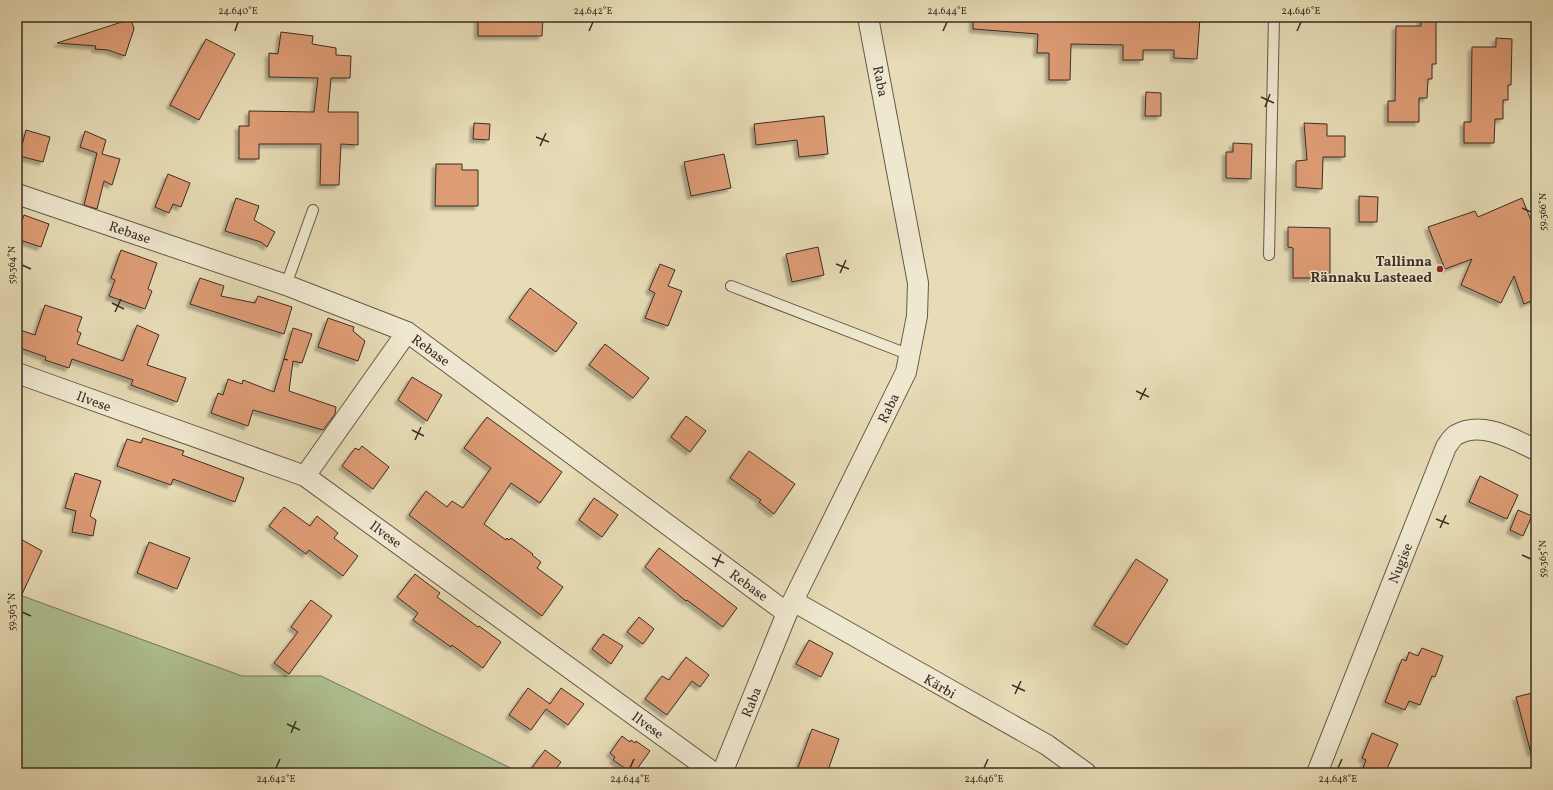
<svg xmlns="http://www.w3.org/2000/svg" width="1553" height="790" font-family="Vollkorn,serif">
<defs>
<filter id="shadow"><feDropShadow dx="-3.5" dy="3.5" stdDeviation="1" flood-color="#0004"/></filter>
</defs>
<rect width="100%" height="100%" fill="#e7dcb6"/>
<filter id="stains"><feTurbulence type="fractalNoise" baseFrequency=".005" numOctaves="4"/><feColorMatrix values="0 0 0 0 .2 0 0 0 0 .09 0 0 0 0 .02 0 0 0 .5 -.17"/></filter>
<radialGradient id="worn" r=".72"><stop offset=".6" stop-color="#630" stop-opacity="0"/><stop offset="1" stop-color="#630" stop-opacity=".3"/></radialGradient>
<path fill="#b0c292" stroke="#76785c" d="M 17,594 L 242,676 L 321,676 L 521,773 L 17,773 Z"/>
<path fill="#de9c74" stroke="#3b2d25" filter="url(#shadow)" d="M 478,17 L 543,17 L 542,36 L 478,36 Z
M 973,17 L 1200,18 L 1197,59 L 1174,58 L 1174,50 L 1143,50 L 1143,60 L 1123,60 L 1123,45 L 1071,44 L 1070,80 L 1049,80 L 1049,53 L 1037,53 L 1038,34 L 973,29 Z
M 1421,17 L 1436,18 L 1436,64 L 1432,64 L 1432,79 L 1428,79 L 1427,98 L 1419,98 L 1419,122 L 1388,122 L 1388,101 L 1395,101 L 1396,26 L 1421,26 Z
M 131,19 L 134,29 L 125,56 L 108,50 L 95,49 L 96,46 L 57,43 Z
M 281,32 L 313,36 L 312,44 L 336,48 L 336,55 L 351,56 L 350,78 L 331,78 L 328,112 L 358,112 L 358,145 L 341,144 L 339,185 L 320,185 L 321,144 L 259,144 L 259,159 L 239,159 L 239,126 L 249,126 L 249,111 L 314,112 L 318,78 L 269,77 L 269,53 L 278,54 Z
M 1496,38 L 1512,39 L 1511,85 L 1508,85 L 1508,100 L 1503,100 L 1503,119 L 1495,119 L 1494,143 L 1464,143 L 1464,122 L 1471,122 L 1472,47 L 1496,47 Z
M 206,39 L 235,54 L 199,120 L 170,105 Z
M 1146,92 L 1161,93 L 1161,116 L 1145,116 Z
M 824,116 L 828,154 L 799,157 L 797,140 L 756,145 L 754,124 Z
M 474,123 L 490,124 L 489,140 L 473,139 Z
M 1304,123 L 1327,124 L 1327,136 L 1345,136 L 1345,157 L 1323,157 L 1322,189 L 1296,187 L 1296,161 L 1307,160 Z
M 26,130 L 50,137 L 43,162 L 19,156 Z
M 85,131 L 106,140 L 102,154 L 120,159 L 112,185 L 104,181 L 97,209 L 84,205 L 97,153 L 80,147 Z
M 1233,143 L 1252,144 L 1251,179 L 1226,178 L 1226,152 L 1233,152 Z
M 724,154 L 731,188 L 691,196 L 684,162 Z
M 436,164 L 462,164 L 462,170 L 478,170 L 478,206 L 435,206 Z
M 168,174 L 190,183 L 181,207 L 173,204 L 169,213 L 155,207 Z
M 1359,196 L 1378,197 L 1377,222 L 1359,222 Z
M 236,198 L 259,206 L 254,220 L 275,232 L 267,247 L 261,242 L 225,231 Z
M 1522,198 L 1533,225 L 1536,227 L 1536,299 L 1524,304 L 1514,276 L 1501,303 L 1461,285 L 1472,259 L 1445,269 L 1428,227 L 1475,211 L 1478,217 Z
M 24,215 L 49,224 L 41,247 L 17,239 L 17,222 L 21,223 Z
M 1288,227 L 1330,228 L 1330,278 L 1293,278 L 1293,248 L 1288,247 Z
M 818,247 L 824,275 L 792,282 L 786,254 Z
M 121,250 L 157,263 L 148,289 L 152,291 L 145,309 L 109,296 L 115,280 L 111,278 Z
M 660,264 L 675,270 L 668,286 L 682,291 L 668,326 L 645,318 L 655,293 L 649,290 Z
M 200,278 L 224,286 L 221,296 L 255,303 L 258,296 L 292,307 L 284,334 L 190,304 Z
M 530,288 L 577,323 L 556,352 L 509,318 Z
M 45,305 L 82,317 L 77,331 L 81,333 L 77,344 L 123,361 L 137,325 L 159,335 L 147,365 L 186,378 L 177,402 L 131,385 L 133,380 L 72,359 L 69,368 L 45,360 L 46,357 L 17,347 L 17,329 L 35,335 Z
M 328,318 L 354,327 L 353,331 L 365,341 L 358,361 L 318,347 Z
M 293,328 L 312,334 L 302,363 L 293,361 L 289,391 L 336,407 L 335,414 L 323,430 L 253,410 L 248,426 L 211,413 L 218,393 L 223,395 L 228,379 L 242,384 L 243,380 L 274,392 L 284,359 L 288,360 L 284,359 Z
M 605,344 L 649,378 L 633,398 L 589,365 Z
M 412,377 L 442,395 L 427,421 L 398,400 Z
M 686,416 L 706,431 L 690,452 L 671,437 Z
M 487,417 L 562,472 L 540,503 L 511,483 L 484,524 L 506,540 L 507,538 L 509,540 L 511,538 L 533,554 L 532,555 L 541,562 L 537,568 L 563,587 L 542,616 L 409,515 L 426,491 L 447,507 L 452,501 L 463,508 L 491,468 L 464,448 Z
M 143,438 L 184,451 L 182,455 L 244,478 L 235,502 L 173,479 L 171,485 L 117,466 L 127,439 L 141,443 Z
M 362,446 L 389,467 L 373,489 L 342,466 L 355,448 L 359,450 Z
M 749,451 L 795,484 L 774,514 L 759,502 L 761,500 L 730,478 Z
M 75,473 L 101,481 L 90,516 L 96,520 L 93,536 L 72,532 L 76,511 L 65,508 Z
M 1480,476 L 1518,495 L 1507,519 L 1469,502 Z
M 594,498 L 618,515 L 602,537 L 579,520 Z
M 284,507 L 310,526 L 317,516 L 338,533 L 334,538 L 358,556 L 343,576 L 309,550 L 306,554 L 269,526 Z
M 1518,510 L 1532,516 L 1523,536 L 1510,530 Z
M 17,537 L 42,551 L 17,605 Z
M 149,542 L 190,558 L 177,589 L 137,573 Z
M 659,548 L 737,608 L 723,627 L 687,600 L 686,601 L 645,567 Z
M 1136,559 L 1168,580 L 1127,645 L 1094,625 Z
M 415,574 L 440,593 L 437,597 L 478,627 L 479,626 L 501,642 L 483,668 L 452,645 L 451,647 L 413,620 L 418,613 L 397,597 Z
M 311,600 L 332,616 L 289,674 L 274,663 L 298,632 L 291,627 Z
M 639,617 L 654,629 L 643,644 L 627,632 Z
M 603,634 L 623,646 L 611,664 L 592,649 Z
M 809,640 L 833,653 L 821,677 L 796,664 Z
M 1422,648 L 1443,656 L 1435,677 L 1432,676 L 1420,705 L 1409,701 L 1405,710 L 1385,702 L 1402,659 L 1406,661 L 1409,652 L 1418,656 Z
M 686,657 L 709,675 L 700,687 L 692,681 L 667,715 L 645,699 L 662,676 L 669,680 Z
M 528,688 L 550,704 L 561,688 L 584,704 L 568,725 L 546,709 L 531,730 L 509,715 Z
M 1536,692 L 1536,752 L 1531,753 L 1516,697 Z
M 812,729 L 839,739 L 827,773 L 796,773 Z
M 1372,733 L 1398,744 L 1385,773 L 1361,773 L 1366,760 L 1362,758 Z
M 622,736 L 630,742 L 631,740 L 635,743 L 636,741 L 650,751 L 634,773 L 632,773 L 613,760 L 615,757 L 610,753 Z
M 545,750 L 561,762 L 553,773 L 528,773 Z"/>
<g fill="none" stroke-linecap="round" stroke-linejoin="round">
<g stroke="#665949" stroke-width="12">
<path id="lane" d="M 1269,255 L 1274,17
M 286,285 L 313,210
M 731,286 L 910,355"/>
</g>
<g stroke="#665949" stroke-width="22">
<path id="street" d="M 17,194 L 286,285 L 407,332 L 787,613
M 17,373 L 305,476 L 714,773
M 305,476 L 407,332
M 793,601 L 1047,745 L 1086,773
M 722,773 L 787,613 L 906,372 L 917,316 L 918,283 L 868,17
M 1317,773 L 1446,447 C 1449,443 1452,437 1456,435 C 1481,420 1513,439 1536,450"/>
</g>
<use href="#lane" stroke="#efe8d0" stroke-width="10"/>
<use href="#street" stroke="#efe8d0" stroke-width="20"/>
</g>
<path fill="none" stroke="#3b2d25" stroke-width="1.5" d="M 235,31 L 238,22M 589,31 L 593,22M 943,31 L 947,22M 1297,31 L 1301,22M 1261,97 L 1274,103M 1265,107 L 1270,94M 536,137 L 549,142M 540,146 L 546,133M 1522,208 L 1531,212M 836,264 L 849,269M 22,265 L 31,269M 840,273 L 846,260M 112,303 L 124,309M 115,312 L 121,299M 1136,391 L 1149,397M 1140,400 L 1146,388M 412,430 L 424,436M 415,440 L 421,427M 1436,519 L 1449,524M 1440,528 L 1446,515M 1522,555 L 1531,559M 712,558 L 724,563M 715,567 L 721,554M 22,612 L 31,616M 1012,685 L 1025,691M 1015,694 L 1021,681M 287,724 L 300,730M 291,733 L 296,721M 276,768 L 280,759M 630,768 L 634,759M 984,768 L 988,759M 1338,768 L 1342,759"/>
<circle fill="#8f2418" stroke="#efe8d0" stroke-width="1.5" cx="1440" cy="269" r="4"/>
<g text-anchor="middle" stroke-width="3" stroke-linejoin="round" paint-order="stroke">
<g font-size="14" fill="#3b2d25" stroke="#efe8d0">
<text transform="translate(881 81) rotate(79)" y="5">Raba</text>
<text transform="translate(130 232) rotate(19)" y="5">Rebase</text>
<text transform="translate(431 350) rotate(36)" y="5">Rebase</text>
<text transform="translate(94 401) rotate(20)" y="5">Ilvese</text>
<text transform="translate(888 408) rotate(-64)" y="5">Raba</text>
<text transform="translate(386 534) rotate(36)" y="5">Ilvese</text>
<text transform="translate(1400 563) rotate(-68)" y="5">Nugise</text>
<text transform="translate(749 585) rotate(36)" y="5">Rebase</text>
<text transform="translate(940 686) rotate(30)" y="5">Kärbi</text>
<text transform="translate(751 702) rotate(-68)" y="5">Raba</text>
<text transform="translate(648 725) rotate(36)" y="5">Ilvese</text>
</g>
<g font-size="14" font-weight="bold" fill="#3b2d25" stroke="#efe8d0" text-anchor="end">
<text x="1432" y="266">Tallinna<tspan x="1432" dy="16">Rännaku Lasteaed</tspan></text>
</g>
</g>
<rect width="1553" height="790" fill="none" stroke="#e7dcb6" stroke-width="44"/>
<rect x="22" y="22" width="1509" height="746" fill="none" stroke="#3b2d25" stroke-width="1.5"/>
<g font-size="10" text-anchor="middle" fill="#3b2d25">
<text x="238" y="14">24.640°E</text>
<text x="593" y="14">24.642°E</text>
<text x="947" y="14">24.644°E</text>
<text x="1301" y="14">24.646°E</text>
<text transform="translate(1542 212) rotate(-90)" y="4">59.366°N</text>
<text transform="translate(11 265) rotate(-90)" y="4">59.364°N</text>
<text transform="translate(1542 559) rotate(-90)" y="4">59.365°N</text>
<text transform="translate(11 612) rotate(-90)" y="4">59.363°N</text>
<text x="276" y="782">24.642°E</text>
<text x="630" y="782">24.644°E</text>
<text x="984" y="782">24.646°E</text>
<text x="1338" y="782">24.648°E</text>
</g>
<rect width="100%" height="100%" filter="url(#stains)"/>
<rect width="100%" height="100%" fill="url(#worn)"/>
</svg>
